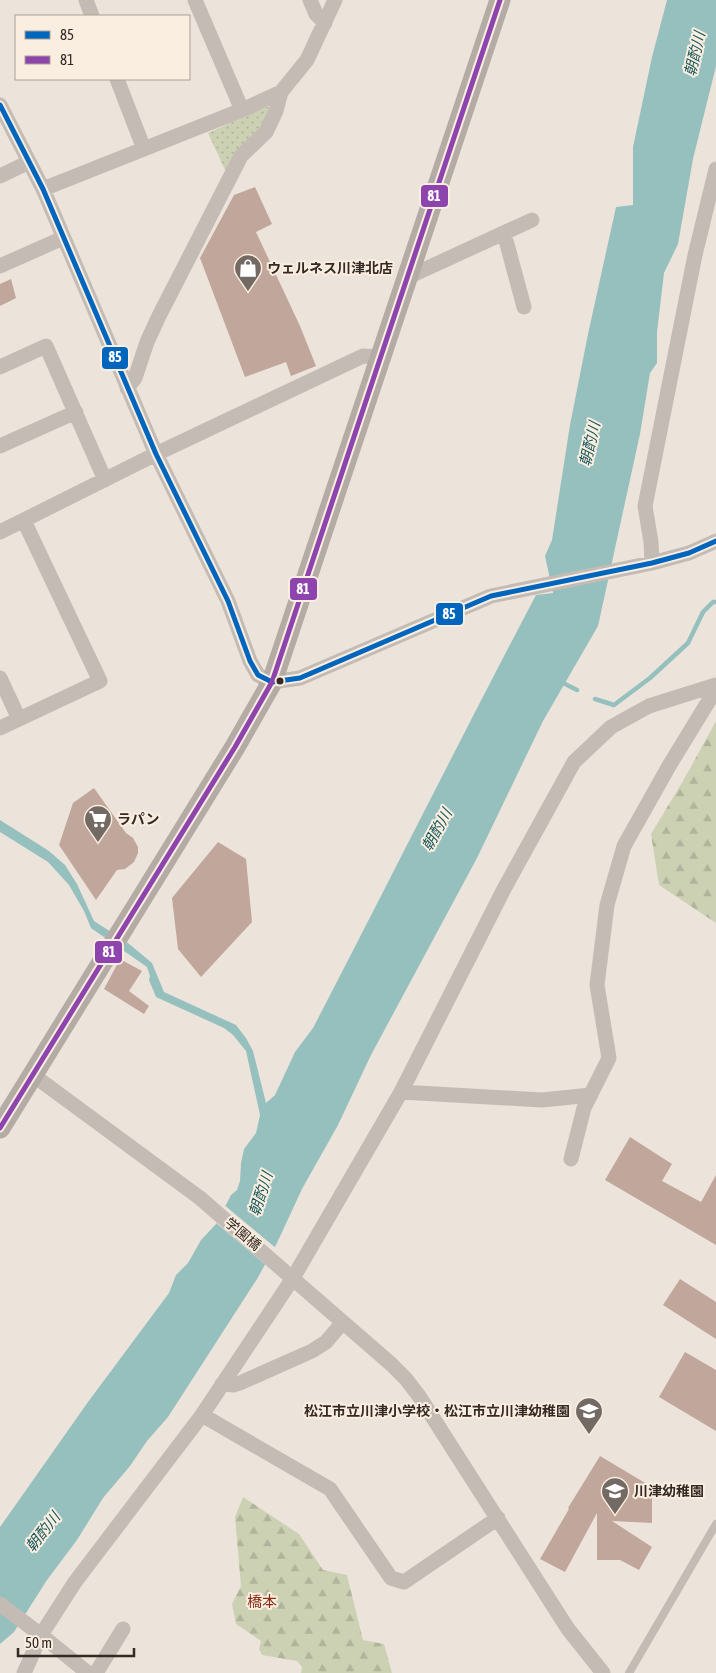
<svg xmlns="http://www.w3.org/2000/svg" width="716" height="1673" font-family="'Asap Condensed','Noto Sans JP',sans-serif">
<defs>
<pattern id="grass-dots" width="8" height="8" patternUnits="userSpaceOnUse" patternTransform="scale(1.25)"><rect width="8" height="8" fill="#cdd1b4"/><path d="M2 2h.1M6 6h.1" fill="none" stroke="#b1b39b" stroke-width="1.8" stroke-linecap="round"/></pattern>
<pattern id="forest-firs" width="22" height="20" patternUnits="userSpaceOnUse" patternTransform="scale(1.25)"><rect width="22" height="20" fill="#cdd1b4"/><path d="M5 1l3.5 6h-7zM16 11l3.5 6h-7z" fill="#b1b39b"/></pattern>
</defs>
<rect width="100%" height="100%" fill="#ece4db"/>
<path fill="url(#grass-dots)" d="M 265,107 L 271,107 L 265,128 L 226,172 L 208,133 Z"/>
<path fill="url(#forest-firs)" d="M 716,721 L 716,923 L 659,885 L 651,834 L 683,781 Z
M 243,1497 L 299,1534 L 323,1570 L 347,1575 L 363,1640 L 384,1644 L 392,1673 L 301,1673 L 302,1667 L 297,1661 L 262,1655 L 259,1649 L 261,1641 L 236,1624 L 232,1604 L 241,1586 L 235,1517 Z"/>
<path fill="#96c0be" d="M 667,0 L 716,0 L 716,66 L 693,159 L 678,244 L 664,273 L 657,332 L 657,363 L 650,373 L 640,434 L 598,626 L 543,721 L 477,858 L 371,1055 L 338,1125 L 302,1189 L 277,1243 L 257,1279 L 168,1417 L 147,1441 L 130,1466 L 103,1498 L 77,1540 L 47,1580 L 14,1632 L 0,1644 L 0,1527 L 88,1402 L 169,1293 L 176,1275 L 188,1263 L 201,1240 L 216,1224 L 231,1195 L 237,1190 L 240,1181 L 241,1163 L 244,1149 L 256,1133 L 260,1115 L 246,1051 L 233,1035 L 224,1028 L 156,997 L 149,980 L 150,976 L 147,967 L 91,928 L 84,911 L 69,885 L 48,862 L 0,832 L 0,820 L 49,851 L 65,865 L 77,884 L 94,921 L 128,943 L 152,963 L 164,992 L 236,1025 L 246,1038 L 253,1051 L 266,1103 L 275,1095 L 295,1052 L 313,1028 C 388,884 460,739 536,595 L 553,593 L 545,556 L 552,540 L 570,425 L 588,334 L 616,207 L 633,205 L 633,147 L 652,57 Z"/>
<path fill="#ece4db" d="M 223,1204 L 277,1249 L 267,1266 L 214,1221 Z"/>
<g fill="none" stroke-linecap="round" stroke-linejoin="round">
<path stroke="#96c0be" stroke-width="4.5" d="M 561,682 L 577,690
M 595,699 L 614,705 L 650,678 L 688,643 L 703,612 L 713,602 L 716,602"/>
</g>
<path fill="#c1a69b" d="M 255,187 L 272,224 L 256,232 L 300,326 L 316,366 L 291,376 L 286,362 L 245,377 L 200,258 L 234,195 Z
M 11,279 L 16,298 L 0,306 L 0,284 Z
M 94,788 L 126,833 L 133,838 L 138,847 L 138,853 L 134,862 L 125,869 L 117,870 L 96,900 L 59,845 L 73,803 Z
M 218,842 L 246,859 L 252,922 L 201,977 L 178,949 L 172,898 Z
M 120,959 L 142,971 L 129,991 L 149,1006 L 144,1014 L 104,989 Z
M 630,1137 L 672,1164 L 662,1181 L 701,1202 L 716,1175 L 716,1245 L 605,1180 Z
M 680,1279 L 716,1302 L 716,1339 L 663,1305 Z
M 685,1352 L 716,1370 L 716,1431 L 659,1397 Z
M 600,1456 L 652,1487 L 652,1523 L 612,1521 L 652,1547 L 639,1570 L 620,1560 L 597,1560 L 597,1513 L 565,1572 L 540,1559 L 569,1509 L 568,1508 Z"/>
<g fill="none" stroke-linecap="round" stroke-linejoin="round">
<path stroke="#c4bbb5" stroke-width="8" d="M 629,1673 L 716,1524"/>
<path stroke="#c4bbb5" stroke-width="15" d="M 86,0 L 92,16
M 195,0 L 242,110
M 310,0 L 316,14 L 325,23
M 117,79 L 144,149
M 0,105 L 43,189 L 156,454 L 228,601 L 250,661 L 258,675 L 272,682 L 300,678 L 491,596 L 652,563 L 689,553 L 716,541
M 0,176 L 29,162
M 43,189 L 242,110 L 281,92 L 307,60 L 335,0
M 504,233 L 524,307
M 0,266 L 63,238
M 406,278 L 532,220
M 0,367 L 46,346 L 105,480
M 127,388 L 135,378 L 147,342 L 159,316 L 241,156 L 266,132 L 276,111 L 281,92
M 0,446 L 76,412
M 0,532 L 156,454 L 363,356 L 380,357
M 652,563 L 651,542 L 645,506 L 695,255 L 716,169
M 0,678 L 19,719
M 0,728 L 100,681 L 24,521
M 33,1075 L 200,1198 L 391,1364 L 406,1379 L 419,1396 L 568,1629 L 603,1673
M 591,1095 L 542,1100 L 401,1092 L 504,889 L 574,762 L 611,727 L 649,706 L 716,685
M 571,1159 L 584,1108 L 609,1058 L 597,985 L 607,905 L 624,846 L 669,766 L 716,689
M 222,1384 L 234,1385 L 240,1383 L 312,1351 L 326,1342 L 343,1322
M 202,1415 L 330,1489 L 391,1578 L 404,1582 L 498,1518
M 0,1604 L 41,1635 L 88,1673
M 24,1673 L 41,1635 L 75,1582 L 202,1415 L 293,1278 L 401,1092
M 96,1673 L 123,1629"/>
<path stroke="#b5aba5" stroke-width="21" d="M 0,1128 L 235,747 L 272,682 L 500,0"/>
<g stroke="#faeee1" stroke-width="9">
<path id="bus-1" d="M 0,105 L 43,189 L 156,454 L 228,601 L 250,661 L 258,675 L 272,682 L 300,678 L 491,596 L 652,563 L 689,553 L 716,541"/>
</g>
<g stroke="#faeee1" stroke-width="9">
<path id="bus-2" d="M 0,1128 L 235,747 L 272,682 L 500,0"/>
</g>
<use href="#bus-1" stroke="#0065bd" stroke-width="5"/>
<use href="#bus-2" stroke="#8e44ad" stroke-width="5"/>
</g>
<defs>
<g id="shop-pin" transform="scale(1.4375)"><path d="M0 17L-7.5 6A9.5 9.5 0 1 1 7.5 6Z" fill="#746a64" stroke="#faeee1"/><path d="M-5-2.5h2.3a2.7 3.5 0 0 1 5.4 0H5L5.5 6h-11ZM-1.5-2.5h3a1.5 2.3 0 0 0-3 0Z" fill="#fff"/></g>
<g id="supermarket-pin" transform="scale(1.4375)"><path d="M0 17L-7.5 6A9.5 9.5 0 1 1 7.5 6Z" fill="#746a64" stroke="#faeee1"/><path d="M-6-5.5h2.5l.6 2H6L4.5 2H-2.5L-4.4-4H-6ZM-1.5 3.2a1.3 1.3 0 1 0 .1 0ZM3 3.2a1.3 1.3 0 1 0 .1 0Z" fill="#fff"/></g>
<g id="school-pin" transform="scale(1.4375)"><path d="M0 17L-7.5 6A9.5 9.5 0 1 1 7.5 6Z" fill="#746a64" stroke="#faeee1"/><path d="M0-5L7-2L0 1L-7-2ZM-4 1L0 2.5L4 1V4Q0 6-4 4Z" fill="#fff"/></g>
</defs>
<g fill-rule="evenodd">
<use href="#shop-pin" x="248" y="268"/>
<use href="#supermarket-pin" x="98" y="819"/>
<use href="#school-pin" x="589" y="1411"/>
<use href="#school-pin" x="615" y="1491"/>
</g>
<circle fill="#342924" stroke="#faeee1" stroke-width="2" cx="280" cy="681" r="4.5"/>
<g text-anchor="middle" stroke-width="4" stroke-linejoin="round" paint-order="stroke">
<g font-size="14" font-weight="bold" fill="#342924" stroke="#faeee1" text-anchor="start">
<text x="267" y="273">ウェルネス川津北店</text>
<text x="117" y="824">ラパン</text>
<text x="570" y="1416" text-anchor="end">松江市立川津小学校・松江市立川津幼稚園</text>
<text x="634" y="1496">川津幼稚園</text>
</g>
<g font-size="14" fill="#342924" stroke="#faeee1">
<text transform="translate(243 1234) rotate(40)" y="5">学園橋</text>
</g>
<g font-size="15" font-style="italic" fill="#165659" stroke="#faeee1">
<text transform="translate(695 54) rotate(-77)" y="5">朝酌川</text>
<text transform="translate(590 444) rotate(-77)" y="5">朝酌川</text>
<text transform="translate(437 830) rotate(-61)" y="5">朝酌川</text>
<text transform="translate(261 1194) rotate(-72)" y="5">朝酌川</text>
<text transform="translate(43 1532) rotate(-52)" y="5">朝酌川</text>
</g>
<g font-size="15" fill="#8a2f16" stroke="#faeee1">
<text x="262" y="1607">橋本</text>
</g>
</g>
<g stroke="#faeee1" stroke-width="2">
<rect x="420" y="184" width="29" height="24" rx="5" fill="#8e44ad"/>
<rect x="101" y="346" width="28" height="24" rx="5" fill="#0065bd"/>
<rect x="289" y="577" width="29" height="24" rx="5" fill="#8e44ad"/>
<rect x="435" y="602" width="29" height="24" rx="5" fill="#0065bd"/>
<rect x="94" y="940" width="29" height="24" rx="5" fill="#8e44ad"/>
</g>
<g font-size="14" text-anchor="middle" font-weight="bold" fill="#fff">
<text x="434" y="201">81</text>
<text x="115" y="362">85</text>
<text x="303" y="594">81</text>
<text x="449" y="619">85</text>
<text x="109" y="957">81</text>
</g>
<rect x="15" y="15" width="175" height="65" fill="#faeee1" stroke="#ab9f95"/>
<rect x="25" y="31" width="25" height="8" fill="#0065bd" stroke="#ab9f95"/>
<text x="60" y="40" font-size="15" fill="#342924">85</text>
<rect x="25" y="56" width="25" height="8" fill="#8e44ad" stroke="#ab9f95"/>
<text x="60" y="65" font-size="15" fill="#342924">81</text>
<path d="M18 1648v8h116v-8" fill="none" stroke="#342924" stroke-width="2.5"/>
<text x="25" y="1648" font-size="15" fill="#342924" stroke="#faeee1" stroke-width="4" paint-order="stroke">50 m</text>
</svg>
